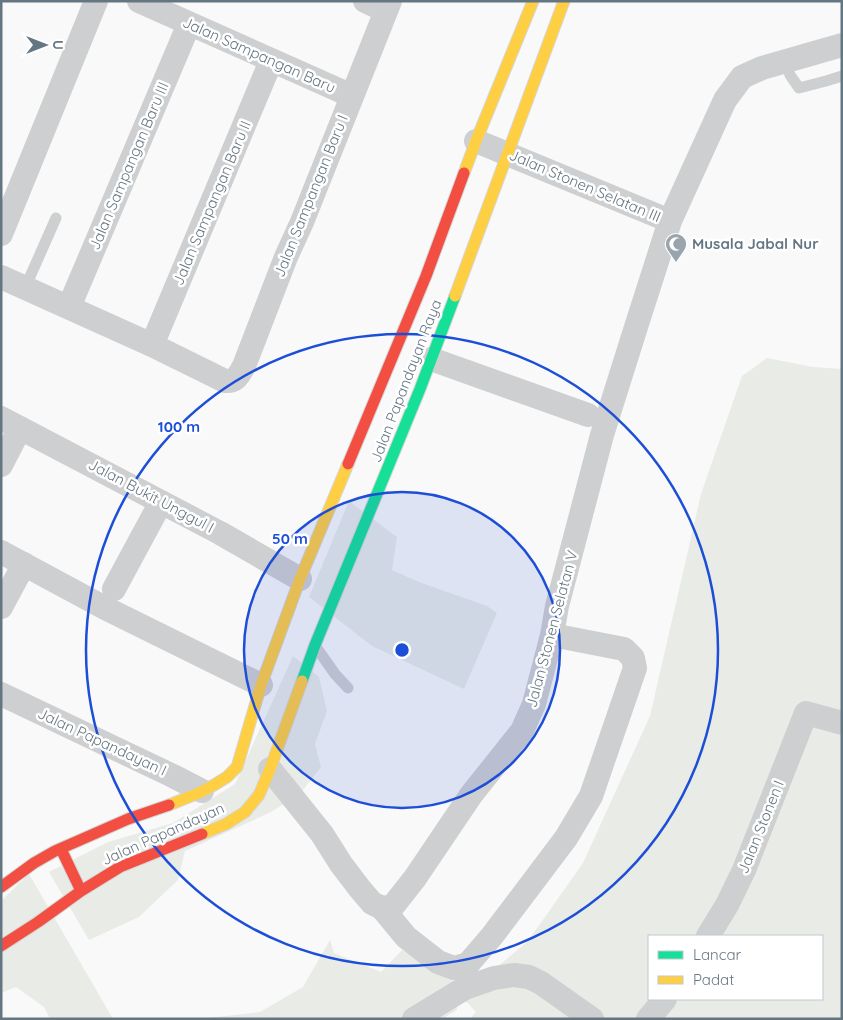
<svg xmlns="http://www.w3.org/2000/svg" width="843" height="1020" font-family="Quicksand,sans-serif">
<rect width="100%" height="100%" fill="#f9f9f9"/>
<path fill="#e8ebe6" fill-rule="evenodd" d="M 767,358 L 813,367 L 842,369 L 842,1019 L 470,1019 L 476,1012 L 462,997 L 528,941 L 583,863 L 650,716 L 701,494 L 742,376 ZM 649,936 L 822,936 L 822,999 L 649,999 Z
M 349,501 L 397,537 L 392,570 L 419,582 L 487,606 L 497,613 L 464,689 L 372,646 L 309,597 Z
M 293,656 L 319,677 L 327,711 L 315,744 L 321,767 L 299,795 L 269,813 L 185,851 L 178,880 L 139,917 L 89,940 L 49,872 L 108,842 L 173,823 L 235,784 Z
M 29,874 L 113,1019 L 50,1019 L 44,1007 L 16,987 L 1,993 L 1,901 Z
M 330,940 L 334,953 L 381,972 L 402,950 L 456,982 L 457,1010 L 442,1019 L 199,1019 L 260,1012 L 303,987 Z"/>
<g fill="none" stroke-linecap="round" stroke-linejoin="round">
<g stroke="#d5d6d7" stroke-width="13">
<path id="fast" d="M 302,681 L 315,645 L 420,389 L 455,296"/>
</g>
<g stroke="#d5d6d7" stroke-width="13">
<path id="slow" d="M 464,173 L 476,141 L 533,1
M 455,296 L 564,1
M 169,805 L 201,792 L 214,785 L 227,777 L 237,767 L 261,685 L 300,579 L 348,464
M 202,834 L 226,824 L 245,812 L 259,795 L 270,769 L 302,681"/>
</g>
<g stroke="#d5d6d7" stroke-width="13">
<path id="jam" d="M 348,464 L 426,276 L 464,173
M 61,849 L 81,891
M 1,887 L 34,863 L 55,851 L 128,819 L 169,805
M 1,946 L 38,922 L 81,891 L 120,867 L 202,834"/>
</g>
<path stroke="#cecfd0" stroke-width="11" d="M 785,61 L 790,75 L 799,88 L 826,81 L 842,76
M 25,288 L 56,218
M 316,647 L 335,674 L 348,688"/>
<path stroke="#cecfd0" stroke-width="24" d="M 139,1 L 352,96
M 365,1 L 386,11
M 476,141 L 670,221 L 725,100 L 742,77 L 762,68 L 842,45
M 1,234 L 96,1
M 1,277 L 152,345 L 225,381 C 236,382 239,375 244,366 L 286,257 L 302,222 L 390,1
M 69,307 L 189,24
M 152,345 L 271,61
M 431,359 L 588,415
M 1,418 L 220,533 L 300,579
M 1,465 L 20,428
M 1,552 L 105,608 L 261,685
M 114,589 L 161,502
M 1,607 L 24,564
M 1,694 L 173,776 L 202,791
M 270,769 L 322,834 L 341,864 L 360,889 L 372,903 L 382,908 L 393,906 L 415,878 L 471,795 L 522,731 L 534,704 L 552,635 L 557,606 L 602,435 L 636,327 L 670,221
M 382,908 L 406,937 L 438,962 L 454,968 L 468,964 L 492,936 L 566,838 L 591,796 L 635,668 L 633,658 L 624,649 L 552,635
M 708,936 L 727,905 L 744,870 L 806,713 L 842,723
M 414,1019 L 465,988 L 494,978 L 514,975 L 529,977 L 541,983 L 592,1019
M 648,1019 L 665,999"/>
<use href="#fast" stroke="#16e098" stroke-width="11"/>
<use href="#slow" stroke="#ffcf43" stroke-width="11"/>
<use href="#jam" stroke="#f24e42" stroke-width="11"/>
</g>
<circle cx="402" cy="650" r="158" fill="#1d4ed8" fill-opacity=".12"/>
<g fill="none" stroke="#1d4ed8" stroke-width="2.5">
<circle cx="402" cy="650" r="158"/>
<circle cx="402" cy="650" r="316"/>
</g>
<defs>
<g id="mosque-pin" transform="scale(1.125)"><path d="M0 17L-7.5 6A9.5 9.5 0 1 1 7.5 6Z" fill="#99a4ac" stroke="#fff"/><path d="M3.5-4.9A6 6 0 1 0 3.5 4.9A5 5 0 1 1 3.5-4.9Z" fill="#fff"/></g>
</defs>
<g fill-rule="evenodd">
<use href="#mosque-pin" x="676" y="244"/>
</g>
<g text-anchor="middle" stroke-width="5" stroke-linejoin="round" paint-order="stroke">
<g font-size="15" fill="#657683" stroke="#fff">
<text transform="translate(259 55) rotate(24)" y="5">Jalan Sampangan Baru</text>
<text transform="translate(129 166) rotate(-67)" y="5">Jalan Sampangan Baru III</text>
<text transform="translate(585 186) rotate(23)" y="5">Jalan Stonen Selatan III</text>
<text transform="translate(311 196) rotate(-68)" y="5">Jalan Sampangan Baru I</text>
<text transform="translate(212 203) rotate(-67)" y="5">Jalan Sampangan Baru II</text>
<text transform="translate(406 381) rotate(-69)" y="5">Jalan Papandayan Raya</text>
<text transform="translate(151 496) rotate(28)" y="5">Jalan Bukit Unggul I</text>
<text transform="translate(552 629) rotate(-75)" y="5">Jalan Stonen Selatan V</text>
<text transform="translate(102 742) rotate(25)" y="5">Jalan Papandayan I</text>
<text transform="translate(761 827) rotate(-68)" y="5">Jalan Stonen I</text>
<text transform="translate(163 834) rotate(-24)" y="5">Jalan Papandayan</text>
</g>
<g font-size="15" font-weight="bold" fill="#657683" stroke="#fff" text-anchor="start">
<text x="692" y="249">Musala Jabal Nur</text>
</g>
</g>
<circle cx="402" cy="650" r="8" fill="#1d4ed8" stroke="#fff" stroke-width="2.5"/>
<g font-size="15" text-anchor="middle" font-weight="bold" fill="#1d4ed8" stroke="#fff" stroke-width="5" stroke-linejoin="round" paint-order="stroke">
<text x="179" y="432">100 m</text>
<text x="290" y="544">50 m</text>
</g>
<rect width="843" height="1020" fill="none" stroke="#657683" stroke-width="5"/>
<rect x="648" y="935" width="175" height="65" fill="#ffffff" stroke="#c1c8cd"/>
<rect x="658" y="951" width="25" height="8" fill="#16e098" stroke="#c1c8cd"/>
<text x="693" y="960" font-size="15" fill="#657683">Lancar</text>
<rect x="658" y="976" width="25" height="8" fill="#ffcf43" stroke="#c1c8cd"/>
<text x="693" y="985" font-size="15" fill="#657683">Padat</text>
<g transform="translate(45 45) rotate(90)" stroke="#ffffff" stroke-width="4" paint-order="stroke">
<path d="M0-4L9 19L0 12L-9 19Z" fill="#657683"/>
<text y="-8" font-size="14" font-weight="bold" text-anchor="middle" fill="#657683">U</text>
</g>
</svg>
